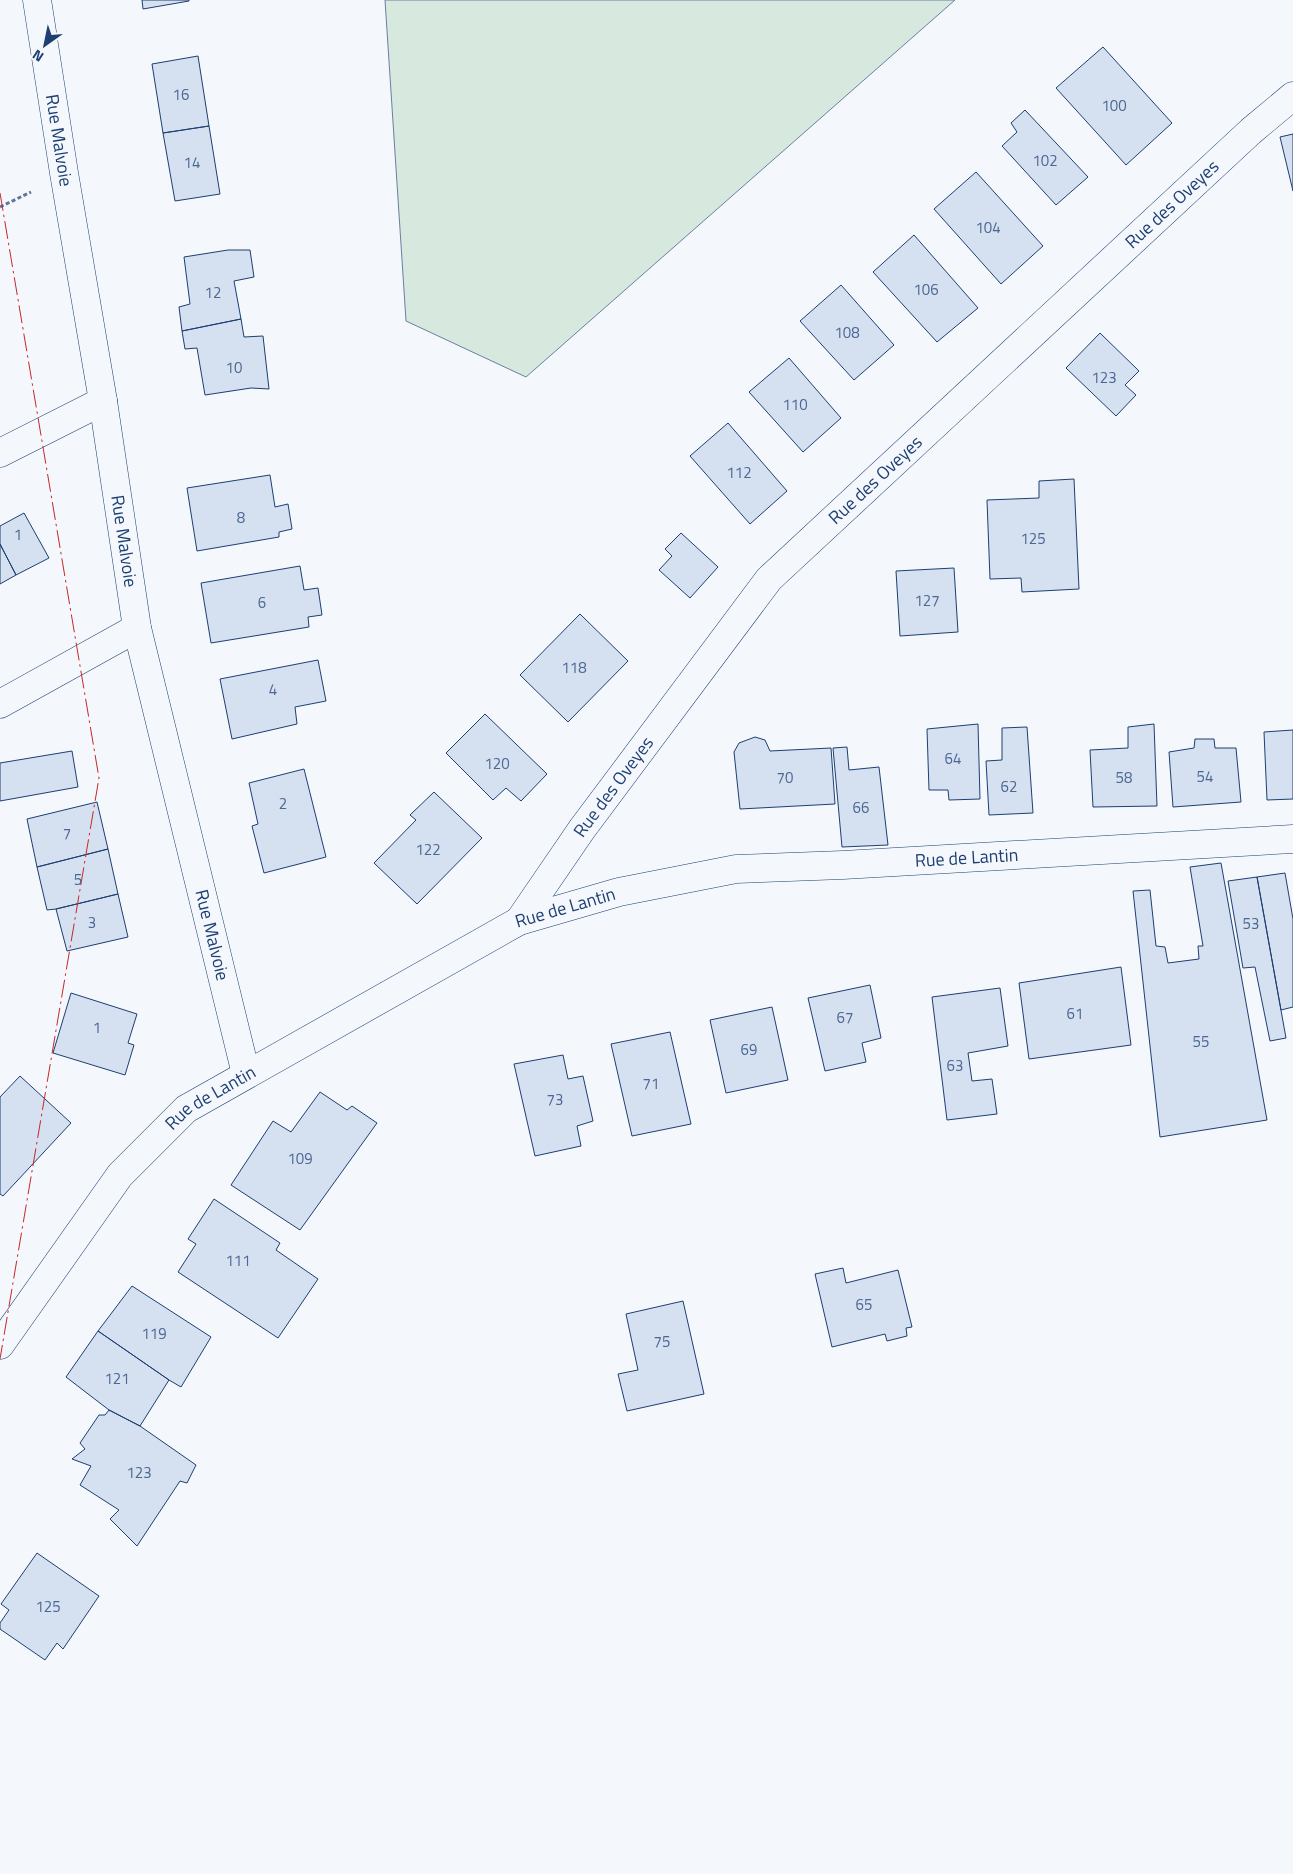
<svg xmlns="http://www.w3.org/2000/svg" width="1293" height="1874" font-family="'Titillium Web',sans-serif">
<rect width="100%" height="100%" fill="#f4f7fb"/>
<path fill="#d7e8df" stroke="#687fa3" d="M 385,0 L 955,0 L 526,377 L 406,321 Z"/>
<path fill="#d5e0f0" stroke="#1d3f73" d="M 142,0 L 189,0 L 189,1 L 143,9 Z
M 1103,47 L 1172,123 L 1126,165 L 1056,88 Z
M 198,56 L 209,126 L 163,133 L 152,64 Z
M 1025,110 L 1088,177 L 1056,205 L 1002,146 L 1017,132 L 1011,123 Z
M 209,126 L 220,194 L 175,201 L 163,133 Z
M 1293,134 L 1293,191 L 1280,137 Z
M 976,172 L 1043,246 L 1001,284 L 934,209 Z
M 914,235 L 978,308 L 937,342 L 873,272 Z
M 228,250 L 250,250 L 254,277 L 234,281 L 241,319 L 182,331 L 179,307 L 190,304 L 184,257 Z
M 841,285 L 894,345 L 854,380 L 800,321 Z
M 241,319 L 244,337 L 263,336 L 269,389 L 251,388 L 205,395 L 197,348 L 185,349 L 182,331 Z
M 1100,333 L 1139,371 L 1125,385 L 1136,395 L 1116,416 L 1066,368 Z
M 789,358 L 841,418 L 803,452 L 749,392 Z
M 728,423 L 787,491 L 750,524 L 690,456 Z
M 270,475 L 275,507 L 288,504 L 292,529 L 279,532 L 279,537 L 197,551 L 187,488 Z
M 1074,479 L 1079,589 L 1022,592 L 1021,578 L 990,579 L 987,500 L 1039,498 L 1039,481 Z
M 24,513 L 49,558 L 16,575 L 0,544 L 0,526 Z
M 681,533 L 718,567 L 690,598 L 659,570 L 672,556 L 665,549 Z
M 0,544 L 16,575 L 0,584 Z
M 300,566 L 304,590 L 318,588 L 322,615 L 308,617 L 309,627 L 211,643 L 201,583 Z
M 954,568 L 958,632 L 900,636 L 896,571 Z
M 580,614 L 628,661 L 568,722 L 520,675 Z
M 318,660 L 326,701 L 295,707 L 297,724 L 232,739 L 220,679 Z
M 485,714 L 547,774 L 521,801 L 506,788 L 493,800 L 446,753 Z
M 978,724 L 980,799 L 949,800 L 948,790 L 929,790 L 927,729 Z
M 1154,724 L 1157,806 L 1093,807 L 1090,750 L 1128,748 L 1128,727 Z
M 1027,727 L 1033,813 L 989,815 L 986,761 L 1002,760 L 1002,728 Z
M 1293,730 L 1293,799 L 1267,800 L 1264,732 Z
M 755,737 L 765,740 L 770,751 L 831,748 L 835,804 L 740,809 L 734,752 L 739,743 Z
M 1195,739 L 1214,739 L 1215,748 L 1236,748 L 1241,802 L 1173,807 L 1169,752 L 1194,748 Z
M 847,747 L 849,770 L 879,767 L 888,845 L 842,847 L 833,748 Z
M 72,751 L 78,787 L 0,801 L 0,763 Z
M 304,769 L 326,857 L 264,873 L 252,826 L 258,824 L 249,783 Z
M 434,792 L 482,838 L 417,904 L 374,863 L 416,820 L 410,815 Z
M 97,802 L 108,849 L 37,867 L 27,819 Z
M 108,849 L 118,894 L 56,909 L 47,910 L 37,867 Z
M 1221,863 L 1267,1120 L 1160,1137 L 1133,891 L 1150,890 L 1156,946 L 1165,947 L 1168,963 L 1199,959 L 1198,946 L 1203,946 L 1190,867 Z
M 1285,873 L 1293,919 L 1293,1007 L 1281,1010 L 1257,877 Z
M 1257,877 L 1286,1038 L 1270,1041 L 1255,967 L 1243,968 L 1228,881 Z
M 118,894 L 128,937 L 67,951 L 56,909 Z
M 1121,967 L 1131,1045 L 1029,1059 L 1019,983 Z
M 870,985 L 881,1038 L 862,1043 L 866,1062 L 825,1071 L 808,998 Z
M 1000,988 L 1008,1046 L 968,1053 L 972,1081 L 992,1079 L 997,1114 L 947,1120 L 932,997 Z
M 71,993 L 137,1014 L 128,1043 L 134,1045 L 125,1075 L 53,1053 Z
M 772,1007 L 788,1080 L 726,1093 L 710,1020 Z
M 670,1032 L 691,1124 L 632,1136 L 611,1044 Z
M 563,1055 L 568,1079 L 583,1076 L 593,1121 L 577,1126 L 581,1146 L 535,1156 L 514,1064 Z
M 20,1076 L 71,1123 L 3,1196 L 0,1194 L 0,1097 Z
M 320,1092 L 347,1110 L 352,1106 L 377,1123 L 300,1230 L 231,1185 L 273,1121 L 291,1132 Z
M 214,1199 L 280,1243 L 276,1250 L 318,1279 L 278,1338 L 178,1272 L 196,1244 L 188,1239 Z
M 843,1268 L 846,1283 L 898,1270 L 912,1327 L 906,1328 L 907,1336 L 887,1341 L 885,1334 L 832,1347 L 815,1274 Z
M 132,1286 L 211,1337 L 181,1387 L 169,1380 L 98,1331 Z
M 683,1301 L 704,1394 L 627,1411 L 618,1374 L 638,1370 L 626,1314 Z
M 98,1331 L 169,1380 L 140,1426 L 109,1410 L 66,1377 Z
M 109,1410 L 140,1426 L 196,1465 L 187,1483 L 180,1481 L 137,1546 L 110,1519 L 119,1510 L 80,1485 L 91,1466 L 72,1459 L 85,1449 L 80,1443 L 99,1415 L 105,1415 Z
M 37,1553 L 99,1596 L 63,1649 L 57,1643 L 45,1660 L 0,1629 L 0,1623 L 9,1610 L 1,1604 Z"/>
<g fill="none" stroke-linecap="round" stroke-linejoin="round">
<g stroke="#1d3f73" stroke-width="29">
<g id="street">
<path id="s1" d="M 37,0 L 64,173 L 103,401 L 137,628 L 246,1074"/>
<path d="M 0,453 L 103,401"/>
<path d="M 0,704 L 137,628"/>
<path id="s2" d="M 519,921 L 582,829 L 769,579 L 1251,131 L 1293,96"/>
<path id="s3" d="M 0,1345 L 120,1175 L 186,1109 L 519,921 L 619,892 L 736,869 L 843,865 L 1293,839"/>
</g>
</g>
<path stroke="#5e769c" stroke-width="3" stroke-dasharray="4 2.5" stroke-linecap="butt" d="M 0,207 L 31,192"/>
<use href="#street" stroke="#f4f7fb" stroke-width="28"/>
<path stroke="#c62828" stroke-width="1" stroke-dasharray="18 4 2.5 4" stroke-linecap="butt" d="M 0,193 L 99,778 L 0,1359"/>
</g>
<g text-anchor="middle" stroke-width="4" stroke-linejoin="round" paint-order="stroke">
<g font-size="15" fill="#4b6792">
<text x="181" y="100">16</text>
<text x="1114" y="111">100</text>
<text x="1045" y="166">102</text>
<text x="192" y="168">14</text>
<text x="988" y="233">104</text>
<text x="926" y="295">106</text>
<text x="213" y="298">12</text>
<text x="847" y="338">108</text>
<text x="234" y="373">10</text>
<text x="1104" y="383">123</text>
<text x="795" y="410">110</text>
<text x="739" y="478">112</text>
<text x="241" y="523">8</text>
<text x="18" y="540">1</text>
<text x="1033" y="544">125</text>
<text x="927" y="606">127</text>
<text x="262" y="608">6</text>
<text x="574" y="673">118</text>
<text x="273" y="695">4</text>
<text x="953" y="764">64</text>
<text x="497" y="769">120</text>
<text x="1205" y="782">54</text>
<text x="785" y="783">70</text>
<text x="1124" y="783">58</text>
<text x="1009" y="792">62</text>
<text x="283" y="809">2</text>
<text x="861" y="813">66</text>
<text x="67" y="839">7</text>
<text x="428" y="855">122</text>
<text x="78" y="885">5</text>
<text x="92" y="928">3</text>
<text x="1251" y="929">53</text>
<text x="1075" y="1019">61</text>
<text x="845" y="1023">67</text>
<text x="97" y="1033">1</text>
<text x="1201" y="1047">55</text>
<text x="749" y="1055">69</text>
<text x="955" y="1071">63</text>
<text x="651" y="1089">71</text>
<text x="555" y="1105">73</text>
<text x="300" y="1164">109</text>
<text x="238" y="1266">111</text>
<text x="864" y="1310">65</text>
<text x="154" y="1339">119</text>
<text x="662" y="1347">75</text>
<text x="117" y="1384">121</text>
<text x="139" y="1478">123</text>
<text x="48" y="1612">125</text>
</g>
<g font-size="18" fill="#1d3f73" stroke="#f4f7fb">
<text dy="6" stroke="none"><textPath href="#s1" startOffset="142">Rue Malvoie</textPath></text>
<text dy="6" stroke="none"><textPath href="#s2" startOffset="974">Rue des Oveyes</textPath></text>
<text dy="6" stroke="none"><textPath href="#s2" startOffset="569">Rue des Oveyes</textPath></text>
<text dy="6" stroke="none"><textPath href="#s1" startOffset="548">Rue Malvoie</textPath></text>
<text dy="6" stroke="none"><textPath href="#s2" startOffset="164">Rue des Oveyes</textPath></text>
<text dy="6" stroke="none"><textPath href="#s3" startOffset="1138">Rue de Lantin</textPath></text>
<text dy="6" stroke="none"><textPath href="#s3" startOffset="732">Rue de Lantin</textPath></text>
<text dy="6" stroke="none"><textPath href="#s1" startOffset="952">Rue Malvoie</textPath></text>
<text dy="6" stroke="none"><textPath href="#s3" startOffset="328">Rue de Lantin</textPath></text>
</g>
</g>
<g transform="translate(45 45) rotate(213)" stroke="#f4f7fb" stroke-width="4" paint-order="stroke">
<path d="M0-4L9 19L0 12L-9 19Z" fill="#1d3f73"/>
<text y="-8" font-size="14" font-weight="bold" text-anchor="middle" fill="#1d3f73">N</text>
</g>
</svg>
